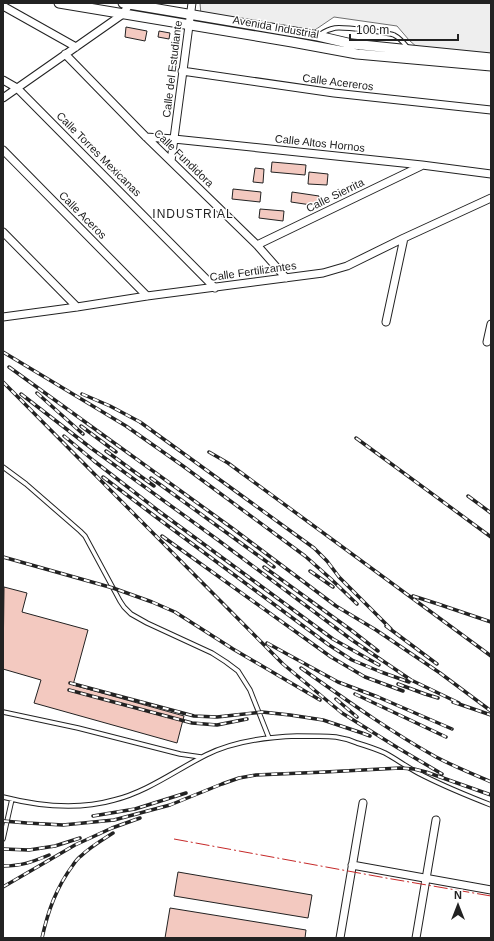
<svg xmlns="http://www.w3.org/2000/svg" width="494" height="941" font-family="Arial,sans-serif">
<rect width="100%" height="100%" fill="#fff"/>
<path fill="#eee" stroke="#6f6f6f" d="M 200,3 L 491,3 L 491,55 L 419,49 L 409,40 L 397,26 L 334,17 L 309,34 L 201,15 Z"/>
<path fill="#f3c9c0" stroke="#222" d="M 126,27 L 147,31 L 145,41 L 125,37 Z
M 159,31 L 170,33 L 169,39 L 158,37 Z
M 272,162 L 306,165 L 305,175 L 271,172 Z
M 255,168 L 264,169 L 263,183 L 253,182 Z
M 309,172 L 328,174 L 327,185 L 308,184 Z
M 233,189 L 261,192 L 260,202 L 232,199 Z
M 292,192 L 319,196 L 318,206 L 291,202 Z
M 260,209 L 284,211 L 283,221 L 259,218 Z
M 4,587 L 27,593 L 22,612 L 88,630 L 73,685 L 184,716 L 177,743 L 34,703 L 41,680 L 3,669 Z
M 178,872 L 312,895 L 308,918 L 174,896 Z
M 170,908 L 306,930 L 305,938 L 165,938 Z"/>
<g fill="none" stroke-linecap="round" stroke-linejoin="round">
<g stroke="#222" stroke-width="5.5">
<path id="lane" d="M 321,34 C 325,31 330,29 335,28 C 345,27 386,32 394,35 C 400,38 404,43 408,48
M 3,467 L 26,484 L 80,531 L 85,536 L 120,601 L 124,607 L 131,614 L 147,623 L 212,653 L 226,662 L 238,671 L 250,690 L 269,738
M 3,712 L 78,728 L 180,754 L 201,757
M 3,797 C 38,806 79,810 114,800 C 147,792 176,770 206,755 C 234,741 266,737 297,736 C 310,736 323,736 336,737 C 343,738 350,740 357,743 C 367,746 376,749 385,753 C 398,760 411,770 424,776 C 446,787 468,796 491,805
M 3,839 L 12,799"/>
</g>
<g stroke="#222" stroke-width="9">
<path id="street" d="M 3,6 L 76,47
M 65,54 L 146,137 L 257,245 L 286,278
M 182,71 L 334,93 L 491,110
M 3,80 L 17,88 L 215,288
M 3,98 L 123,14 L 130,3
M 146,137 L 174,139 L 422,165 L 491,174
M 3,150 L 147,296
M 171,161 L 192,3
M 3,232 L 77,307
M 257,245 L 421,166
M 3,317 L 77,307 L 147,296 L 323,273 L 347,266 L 404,238 L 491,198
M 386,322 L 404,238
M 487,342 L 491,324
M 352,865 L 491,890
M 340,938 L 363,803
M 416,938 L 436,820"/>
</g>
<g stroke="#222" stroke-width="11">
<path id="secondary" d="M 59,3 L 292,42 L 357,54 L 491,66
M 123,3 L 318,36 L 352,44 L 391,48 L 491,58"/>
</g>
<use href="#lane" stroke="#fff" stroke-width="3.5"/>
<use href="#street" stroke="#fff" stroke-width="7"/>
<use href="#secondary" stroke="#fff" stroke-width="9"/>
<g stroke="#222" stroke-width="3.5">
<path id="rail" d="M 3,352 L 126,426 L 183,466 L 305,556 L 331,579 L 357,604
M 9,367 L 232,528 L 336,606 L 376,630 L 440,673 L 491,711
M 3,382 L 283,664 L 342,713 L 398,748 L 442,774
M 37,393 L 83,434
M 21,394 L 91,448 L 218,540 L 352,640 L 411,680 L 459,703
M 82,394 L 110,406 L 140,422 L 314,548 L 327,561 L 339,577 L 391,629
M 81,426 L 116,452
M 64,436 L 94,461 L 160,512 L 333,639 L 379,665
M 356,438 L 491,537
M 106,451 L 154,486
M 209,452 L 228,463 L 491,656
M 103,477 L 156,517 L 329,645 L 352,660 L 381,672 L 409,682
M 151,478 L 274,567
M 468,496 L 491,513
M 162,536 L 331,657 L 365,677 L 403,691
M 3,557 L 113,588 L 152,602 L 175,612 L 233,649 L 320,700
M 264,567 L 351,630 L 378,651
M 310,571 L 333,587
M 413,596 L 438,604 L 491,622
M 386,626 L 437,664
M 267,643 L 338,682 L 378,697 L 452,729
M 301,668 C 345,699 388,730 436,757 C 453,766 473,774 491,782
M 70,683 L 194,716 L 217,717 L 262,712 L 290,715 L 323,720 L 362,733 L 370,736
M 398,684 L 425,694 L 438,698
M 69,690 L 192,723 L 217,725 L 247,719
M 355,694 L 446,737
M 336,699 L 357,717
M 453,702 L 491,715
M 93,816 L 135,809 L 186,793
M 3,821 L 27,823 L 63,825 L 114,820 L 170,805 L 222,784 L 239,778 L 256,775 L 325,772 L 400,768 L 414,769 L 426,772 L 491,795
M 3,849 L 29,850 L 55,846 L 80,838
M 3,866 C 22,866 32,862 49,855
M 3,887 L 75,845 L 112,828 L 140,818
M 42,938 C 48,911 56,888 73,865 C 75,862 78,858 81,856 C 90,847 102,840 113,833"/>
</g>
<use href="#rail" stroke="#fff" stroke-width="2" stroke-dasharray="6" stroke-linecap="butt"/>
<path stroke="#c62828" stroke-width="1" stroke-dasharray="14 3 2 3" stroke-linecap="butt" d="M 174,839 L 386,878 L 491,896"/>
</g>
<g text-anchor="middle" stroke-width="3" stroke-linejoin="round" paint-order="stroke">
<g font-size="11" fill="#222" stroke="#fff">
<text transform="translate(276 27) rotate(10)" y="4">Avenida Industrial</text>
<text transform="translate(172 69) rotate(-83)" y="4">Calle del Estudiante</text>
<text transform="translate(338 82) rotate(7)" y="4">Calle Acereros</text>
<text transform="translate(320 143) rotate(6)" y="4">Calle Altos Hornos</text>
<text transform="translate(99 154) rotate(45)" y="4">Calle Torres Mexicanas</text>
<text transform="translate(184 158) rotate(44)" y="4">Calle Fundidora</text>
<text transform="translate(335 195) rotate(-26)" y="4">Calle Sierrita</text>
<text transform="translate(83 215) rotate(45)" y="4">Calle Aceros</text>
<text transform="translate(253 271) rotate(-8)" y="4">Calle Fertilizantes</text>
</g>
<g font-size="12" letter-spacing="1" fill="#222" stroke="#fff">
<text x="193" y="218">INDUSTRIAL</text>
</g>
</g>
<rect width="494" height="941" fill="none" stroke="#222222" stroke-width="8"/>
<g transform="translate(458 905)" stroke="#ffffff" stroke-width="3" paint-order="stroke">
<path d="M0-3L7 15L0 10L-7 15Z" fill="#222222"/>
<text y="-6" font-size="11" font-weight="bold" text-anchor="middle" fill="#222222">N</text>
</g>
<path d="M350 34v6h108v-6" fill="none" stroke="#222222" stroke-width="2"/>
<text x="356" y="34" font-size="12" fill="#222222" stroke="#ffffff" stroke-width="3" paint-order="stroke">100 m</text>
</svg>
